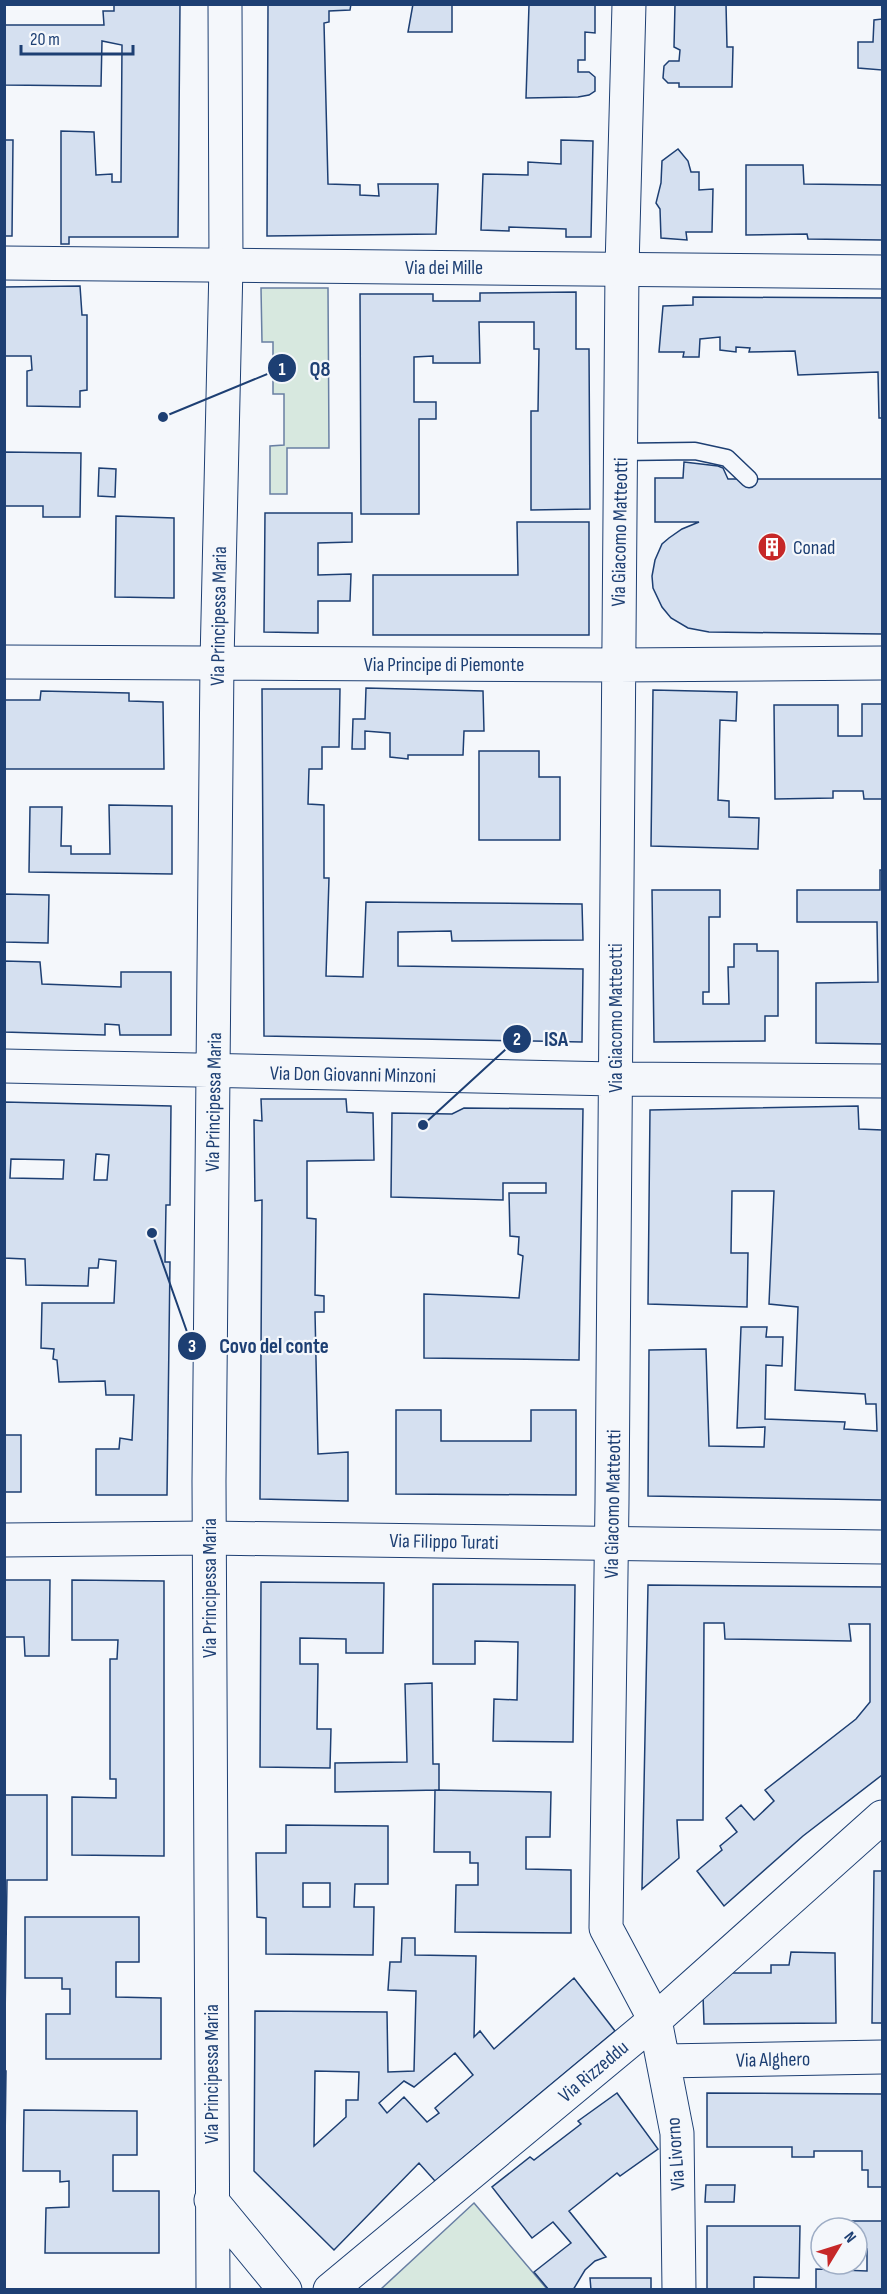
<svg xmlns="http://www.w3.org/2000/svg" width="887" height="2294" font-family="'Sofia Sans Condensed',sans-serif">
<rect width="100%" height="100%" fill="#f4f7fb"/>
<path fill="#d7e8df" stroke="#687fa3" stroke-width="1.5" d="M 261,288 L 328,288 L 329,448 L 287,448 L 287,494 L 270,494 L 270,446 L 284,445 L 284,394 L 273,394 L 273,342 L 262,342 Z
M 474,2203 L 547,2289 L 381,2289 Z"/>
<path fill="#d5e0f0" stroke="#1d3f73" stroke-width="1.5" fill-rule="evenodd" d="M 114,4 L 180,4 L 178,237 L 69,237 L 69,244 L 61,244 L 61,131 L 94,132 L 96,175 L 112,174 L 112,182 L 121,182 L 122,45 L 102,41 L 101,86 L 4,85 L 4,25 L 104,25 L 103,11 L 114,11 Z
M 268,4 L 351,4 L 350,10 L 329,11 L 329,22 L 324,23 L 328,184 L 360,185 L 360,195 L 379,196 L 378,184 L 438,184 L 436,234 L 267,236 Z
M 413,4 L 452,4 L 452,32 L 408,32 Z
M 457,4 L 595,4 L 595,33 L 585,32 L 585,60 L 578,60 L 578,72 L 589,72 L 595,77 L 595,91 L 589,95 L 578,97 L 526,98 L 529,5 Z
M 675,4 L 726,4 L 727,47 L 733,47 L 732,87 L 679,87 L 679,83 L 668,83 L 663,78 L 664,66 L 669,61 L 679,61 L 680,50 L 674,47 Z
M 882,19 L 882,70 L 858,68 L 858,42 L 873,42 L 874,20 Z
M 4,140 L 13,140 L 12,236 L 4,236 Z
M 561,140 L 593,141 L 591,237 L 566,237 L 566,229 L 509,227 L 509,231 L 481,230 L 483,174 L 528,175 L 528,162 L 561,164 Z
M 678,149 L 688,161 L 691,172 L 699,172 L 699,190 L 713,189 L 712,232 L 686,232 L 687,240 L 661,238 L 660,209 L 656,203 L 661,183 L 662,161 Z
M 746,165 L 803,165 L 804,184 L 882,185 L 882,240 L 808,239 L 807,234 L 746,235 Z
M 80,286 L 82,315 L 87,315 L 87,390 L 80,391 L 80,407 L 27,406 L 27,371 L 32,370 L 31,356 L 4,356 L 4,287 Z
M 576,292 L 576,349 L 589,349 L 590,509 L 531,510 L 531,411 L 538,411 L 539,349 L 534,349 L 534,322 L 479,322 L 480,363 L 433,363 L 433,356 L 414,357 L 414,402 L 436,402 L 436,419 L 419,419 L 419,514 L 361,514 L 360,294 L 433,294 L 433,301 L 480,301 L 480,293 Z
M 693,297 L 882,298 L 882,418 L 879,418 L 878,372 L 798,375 L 795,351 L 749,352 L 750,348 L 736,347 L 736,352 L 720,350 L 720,337 L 700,339 L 699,357 L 683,357 L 684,352 L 659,352 L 663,306 L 693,305 Z
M 4,452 L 81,453 L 80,517 L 43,517 L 43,506 L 4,506 Z
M 684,462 L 718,466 L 723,468 L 728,479 L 882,479 L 882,634 L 709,632 L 688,628 L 671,618 L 662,607 L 653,588 L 652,576 L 655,560 L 662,544 L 669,538 L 682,529 L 699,522 L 655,522 L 655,478 L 683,478 Z
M 99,468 L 116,469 L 115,497 L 98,496 Z
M 265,513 L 352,513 L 352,542 L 318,543 L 318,575 L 351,574 L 350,601 L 318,601 L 318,633 L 264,632 Z
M 116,516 L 174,518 L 174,598 L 115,597 Z
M 517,522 L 589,522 L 589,635 L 373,635 L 373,575 L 518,575 Z
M 366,688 L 483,691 L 484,731 L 464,731 L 463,755 L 408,755 L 408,759 L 390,757 L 390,733 L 365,731 L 365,749 L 352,749 L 353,719 L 365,719 Z
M 262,689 L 340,689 L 339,747 L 322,747 L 322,769 L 309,769 L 308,804 L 324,805 L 324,878 L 329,878 L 326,976 L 363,977 L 366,902 L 582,904 L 583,940 L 452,941 L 451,931 L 398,932 L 398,966 L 583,969 L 582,1042 L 264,1036 Z
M 653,690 L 737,692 L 736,721 L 720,720 L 718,800 L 729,801 L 729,817 L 759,818 L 758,849 L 651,846 Z
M 41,691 L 129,693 L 129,701 L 163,702 L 164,769 L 4,769 L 4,700 L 40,700 Z
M 862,704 L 882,704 L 882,799 L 864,799 L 863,791 L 833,791 L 833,798 L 775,799 L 774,705 L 838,705 L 838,736 L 862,736 Z
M 479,751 L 539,751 L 539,777 L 560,777 L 560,840 L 479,840 Z
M 109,805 L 172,806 L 172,874 L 29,872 L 30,807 L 62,807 L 61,846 L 71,846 L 71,854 L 110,854 Z
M 880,870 L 882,870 L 882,1044 L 816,1043 L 816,983 L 878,982 L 877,922 L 797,922 L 797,890 L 880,890 Z
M 652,890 L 720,890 L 720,917 L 709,917 L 709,992 L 703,992 L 703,1004 L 729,1004 L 728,967 L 734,967 L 734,944 L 757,944 L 757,951 L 778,951 L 778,1016 L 765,1016 L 765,1041 L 654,1042 Z
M 4,894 L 49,895 L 48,943 L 4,942 Z
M 4,961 L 40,962 L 42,984 L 121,987 L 121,972 L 171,972 L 171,1035 L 120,1035 L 119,1025 L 105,1024 L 105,1035 L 4,1032 Z
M 261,1099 L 346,1099 L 347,1112 L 373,1113 L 374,1160 L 307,1161 L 307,1218 L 316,1219 L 315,1295 L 324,1296 L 324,1312 L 315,1312 L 318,1454 L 348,1452 L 348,1501 L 260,1499 L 262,1200 L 255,1201 L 254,1120 L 262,1121 Z
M 4,1102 L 171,1106 L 170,1205 L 166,1205 L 165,1262 L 170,1262 L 167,1495 L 96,1495 L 96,1449 L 119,1449 L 120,1438 L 132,1440 L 134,1395 L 106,1395 L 105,1381 L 59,1382 L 57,1360 L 53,1359 L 54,1349 L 41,1348 L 42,1303 L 114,1303 L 116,1261 L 99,1259 L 98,1268 L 89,1268 L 88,1286 L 26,1285 L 25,1259 L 4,1258 ZM 96,1154 L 109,1155 L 107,1180 L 94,1180 ZM 11,1159 L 64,1160 L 63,1179 L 10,1178 Z
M 858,1106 L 859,1129 L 882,1130 L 882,1500 L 648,1496 L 649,1350 L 706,1349 L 709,1446 L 764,1447 L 765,1427 L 737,1428 L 741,1327 L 767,1327 L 766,1337 L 783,1337 L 782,1366 L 766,1365 L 765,1419 L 845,1422 L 844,1429 L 877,1431 L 876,1404 L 866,1404 L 865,1394 L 795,1390 L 798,1307 L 769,1304 L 774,1191 L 732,1191 L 731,1253 L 748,1253 L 747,1307 L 648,1304 L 650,1110 Z
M 464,1108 L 583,1109 L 579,1360 L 424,1358 L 424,1294 L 519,1298 L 523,1256 L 518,1254 L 519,1237 L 510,1236 L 509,1193 L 546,1193 L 546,1183 L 503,1183 L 503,1200 L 391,1197 L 392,1113 L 452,1114 Z
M 396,1410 L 441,1410 L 441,1441 L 531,1441 L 531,1410 L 576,1410 L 576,1495 L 396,1494 Z
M 4,1435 L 21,1435 L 21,1492 L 4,1492 Z
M 4,1580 L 50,1580 L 49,1656 L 25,1656 L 24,1637 L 4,1637 Z
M 72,1580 L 164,1581 L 164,1856 L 72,1855 L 72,1797 L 116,1798 L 116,1779 L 110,1779 L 110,1659 L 117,1659 L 118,1640 L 72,1640 Z
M 261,1582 L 384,1583 L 383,1653 L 346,1653 L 346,1639 L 300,1638 L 300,1664 L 318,1664 L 317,1729 L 331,1729 L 330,1768 L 260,1767 Z
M 433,1584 L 575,1585 L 573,1742 L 493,1741 L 494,1699 L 517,1700 L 518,1642 L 475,1641 L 475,1664 L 433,1664 Z
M 648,1585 L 882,1587 L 882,1775 L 803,1836 L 724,1906 L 697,1871 L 722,1850 L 720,1846 L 737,1832 L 726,1818 L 741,1805 L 754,1820 L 774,1801 L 765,1790 L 856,1719 L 870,1702 L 870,1624 L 849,1624 L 851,1641 L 725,1639 L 724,1623 L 704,1623 L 703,1820 L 677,1820 L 679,1858 L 642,1889 Z
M 432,1683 L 433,1764 L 439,1764 L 439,1790 L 335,1792 L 335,1763 L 407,1762 L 405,1684 Z
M 435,1790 L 551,1792 L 550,1837 L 526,1837 L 526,1869 L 571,1870 L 571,1933 L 455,1932 L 456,1885 L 478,1885 L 478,1863 L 470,1863 L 470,1852 L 434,1852 Z
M 4,1795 L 47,1795 L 47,1880 L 7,1880 L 5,2021 Z
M 286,1825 L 388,1826 L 388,1884 L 355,1884 L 354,1907 L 374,1907 L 373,1955 L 266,1954 L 266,1918 L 257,1917 L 256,1853 L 286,1853 ZM 303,1883 L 330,1883 L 330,1907 L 303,1907 Z
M 874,1871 L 882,1871 L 882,2023 L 872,2023 Z
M 25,1917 L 139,1917 L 139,1962 L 116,1962 L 116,1997 L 161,1998 L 161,2059 L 46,2059 L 46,2014 L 70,2014 L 70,1989 L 62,1989 L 62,1978 L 25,1978 Z
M 402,1938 L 415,1938 L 415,1955 L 476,1956 L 474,2037 L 480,2031 L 494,2049 L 574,1978 L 615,2031 L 435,2181 L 419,2163 L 334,2250 L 254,2171 L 255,2011 L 387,2012 L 388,2072 L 414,2071 L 416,1991 L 388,1990 L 390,1962 L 401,1962 ZM 455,2053 L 473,2075 L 435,2108 L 439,2113 L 427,2122 L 404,2097 L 387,2113 L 379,2103 L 404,2081 L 414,2087 ZM 315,2071 L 359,2072 L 358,2100 L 346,2100 L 346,2117 L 314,2146 Z
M 791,1952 L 835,1953 L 836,2023 L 704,2024 L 703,1995 L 732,1973 L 771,1973 L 771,1965 L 789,1965 Z
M 4,2071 L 6,2071 L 4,2217 Z
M 617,2093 L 658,2149 L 620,2176 L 617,2173 L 569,2211 L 606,2257 L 595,2261 L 585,2270 L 573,2290 L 549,2290 L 534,2272 L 571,2243 L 553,2222 L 532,2238 L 492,2187 L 530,2157 L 534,2160 L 581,2124 L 578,2121 Z
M 707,2093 L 882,2094 L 882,2187 L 868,2187 L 868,2170 L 862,2170 L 862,2151 L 814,2151 L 814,2157 L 792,2157 L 792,2147 L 707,2147 Z
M 24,2110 L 137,2111 L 137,2155 L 113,2155 L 113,2191 L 159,2191 L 159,2253 L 45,2253 L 46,2208 L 69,2207 L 69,2181 L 60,2182 L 60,2171 L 23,2171 Z
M 706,2185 L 735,2185 L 734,2202 L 705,2202 Z
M 831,2221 L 882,2221 L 882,2290 L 816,2290 L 816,2269 L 867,2271 L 867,2249 L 857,2249 L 857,2228 L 831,2228 Z
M 707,2226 L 800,2226 L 799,2278 L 754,2277 L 754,2290 L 707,2290 Z
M 590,2278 L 651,2278 L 651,2290 L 591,2290 Z"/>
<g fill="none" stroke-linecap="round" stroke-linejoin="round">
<g stroke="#1d3f73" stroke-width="19">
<path id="lane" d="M 620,452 L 695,451 L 727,458 L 749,479"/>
</g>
<g stroke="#1d3f73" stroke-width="35">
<path id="street" d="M 629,4 L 622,268 L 612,1502 L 606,1928 L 655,2020 L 677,2133 L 679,2290
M 4,662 L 618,665 L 882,663
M 4,1066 L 615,1079 L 882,1081
M 663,2061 L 882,2057
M 211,2200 L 285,2290
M 213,2290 L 209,1481 L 217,662 L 226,265 L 225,4
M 330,2290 L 655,2020 L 882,1817"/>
</g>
<g stroke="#1d3f73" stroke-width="35">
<path id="secondary" d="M 4,263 L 882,272
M 4,1540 L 208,1538 L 882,1547"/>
</g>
<use href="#lane" stroke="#f4f7fb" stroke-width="16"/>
<use href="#street" stroke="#f4f7fb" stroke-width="33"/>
<use href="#secondary" stroke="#f4f7fb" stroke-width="33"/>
</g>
<defs>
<g id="building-disc" transform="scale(1.5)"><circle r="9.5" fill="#c62828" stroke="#f4f7fb"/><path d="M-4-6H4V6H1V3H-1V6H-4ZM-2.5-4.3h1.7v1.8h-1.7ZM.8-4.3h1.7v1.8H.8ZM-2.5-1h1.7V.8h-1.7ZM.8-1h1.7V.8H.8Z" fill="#fff"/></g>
</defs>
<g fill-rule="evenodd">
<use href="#building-disc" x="772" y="547"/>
</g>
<g text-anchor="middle" stroke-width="4.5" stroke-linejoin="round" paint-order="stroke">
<g font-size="20" fill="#1d3f73" stroke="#f4f7fb">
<text x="444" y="274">Via dei Mille</text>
<text transform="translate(619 532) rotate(-89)" y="7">Via Giacomo Matteotti</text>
<text transform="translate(218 616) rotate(-89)" y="7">Via Principessa Maria</text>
<text x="444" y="671">Via Principe di Piemonte</text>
<text transform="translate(615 1018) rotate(-90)" y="7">Via Giacomo Matteotti</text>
<text transform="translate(353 1074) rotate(1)" y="7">Via Don Giovanni Minzoni</text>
<text transform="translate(213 1102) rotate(-89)" y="7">Via Principessa Maria</text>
<text transform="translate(612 1504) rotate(-89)" y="7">Via Giacomo Matteotti</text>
<text transform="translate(444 1541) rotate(1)" y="7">Via Filippo Turati</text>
<text transform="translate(209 1588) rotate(-90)" y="7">Via Principessa Maria</text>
<text transform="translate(773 2059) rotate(-1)" y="7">Via Alghero</text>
<text transform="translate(593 2071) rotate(-40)" y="7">Via Rizzeddu</text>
<text transform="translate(211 2074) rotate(-90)" y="7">Via Principessa Maria</text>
<text transform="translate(675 2154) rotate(-94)" y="7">Via Livorno</text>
</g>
<g font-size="20" fill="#1d3f73" stroke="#f4f7fb" text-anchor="start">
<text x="793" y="554">Conad</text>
</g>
</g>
<path fill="none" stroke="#1d3f73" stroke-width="2" d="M163 417L282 368M423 1125L517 1039M152 1233L192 1346"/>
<g fill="#1d3f73" stroke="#f4f7fb" stroke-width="2">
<circle cx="163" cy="417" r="6"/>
<circle cx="423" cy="1125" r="6"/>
<circle cx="152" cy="1233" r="6"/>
<circle cx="282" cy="368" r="15"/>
<circle cx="517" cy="1039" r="15"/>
<circle cx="192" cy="1346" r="15"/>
</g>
<g font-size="18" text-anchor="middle" font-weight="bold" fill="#fff">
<text x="282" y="375">1</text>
<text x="517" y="1045">2</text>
<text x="192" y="1352">3</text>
</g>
<g font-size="21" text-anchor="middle" font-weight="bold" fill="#1d3f73" stroke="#f4f7fb" stroke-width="4.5" stroke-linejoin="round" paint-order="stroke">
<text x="320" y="376">Q8</text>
<text x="556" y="1046">ISA</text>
<text x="274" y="1353">Covo del conte</text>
</g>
<rect width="887" height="2294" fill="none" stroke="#1d3f73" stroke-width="12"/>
<g transform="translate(839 2246) rotate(52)"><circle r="28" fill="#f4f7fb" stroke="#9eadc5" stroke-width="1.5"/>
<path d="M0-4.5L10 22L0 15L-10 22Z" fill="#c62828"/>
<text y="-9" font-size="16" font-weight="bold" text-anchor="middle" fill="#1d3f73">N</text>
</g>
<path d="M21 45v9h112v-9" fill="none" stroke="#1d3f73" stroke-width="3"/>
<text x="30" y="45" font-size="18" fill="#1d3f73" stroke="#f4f7fb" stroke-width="4.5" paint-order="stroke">20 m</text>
</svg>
